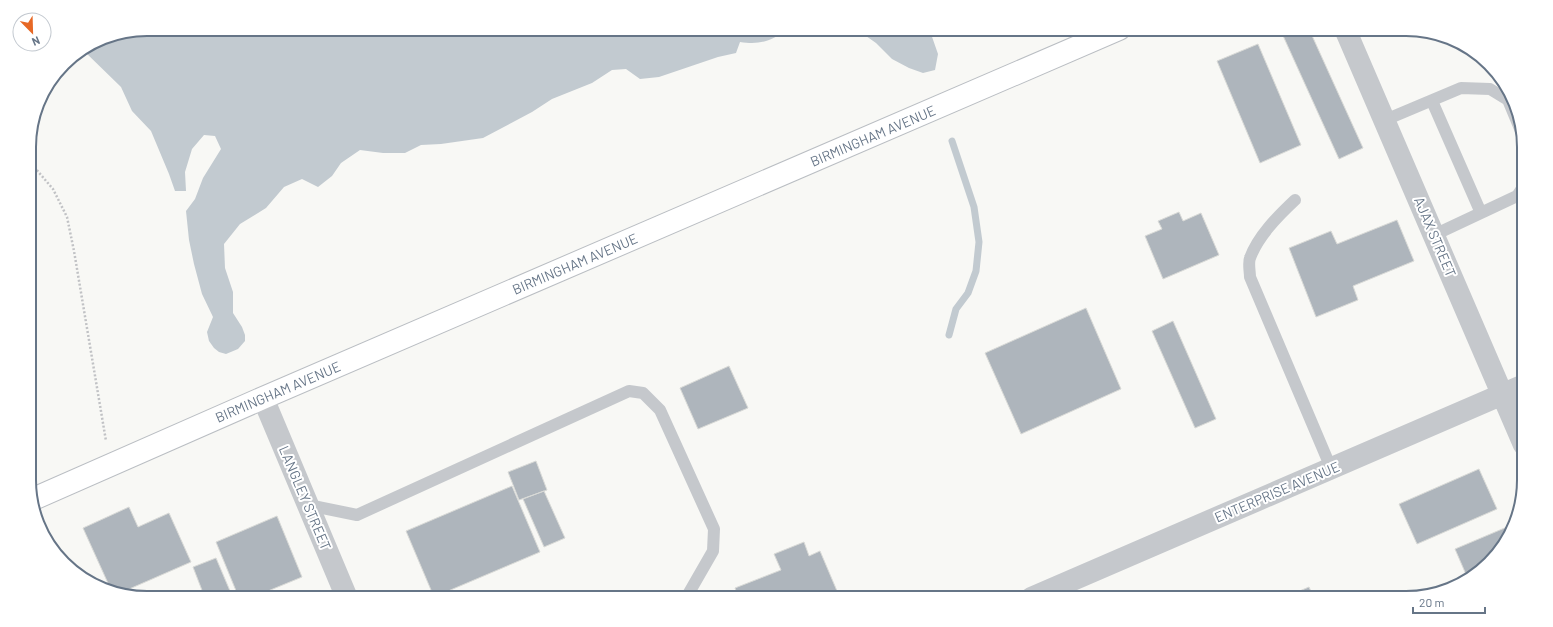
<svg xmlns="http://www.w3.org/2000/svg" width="1553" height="627" font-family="Barlow,sans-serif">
<rect width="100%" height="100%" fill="#f8f8f5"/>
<path fill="#c2cad0" d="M 147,29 L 788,29 C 771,41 761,45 740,42 L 736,53 L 718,57 L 659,77 L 640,79 L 626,69 L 612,70 L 592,83 L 552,99 L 532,112 L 483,138 L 441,144 L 421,145 L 405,153 L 383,153 L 360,150 L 341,163 L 332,176 L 318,187 L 302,179 L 284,187 L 266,208 L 240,224 L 224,244 L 225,268 L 233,292 L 233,313 L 242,327 L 245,335 L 245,341 L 238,349 L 226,354 L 219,352 L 214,348 L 209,341 L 207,332 L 213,317 L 202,294 L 194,264 L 189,240 L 186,211 L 195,199 L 203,178 L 221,149 L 215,136 L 204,135 L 192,149 L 185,172 L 186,191 L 175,191 L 169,174 L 151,131 L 132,111 L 121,87 L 83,50 L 102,38 Z
M 856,29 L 927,29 L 930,31 L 938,54 L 935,70 L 923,73 L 909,68 L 892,59 L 876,43 Z"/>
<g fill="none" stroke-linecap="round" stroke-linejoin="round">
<path stroke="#c2cad0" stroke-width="7" d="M 949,335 L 956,309 L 968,293 L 976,271 L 979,242 L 974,207 L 952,141"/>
</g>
<path fill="#aeb5bc" stroke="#d9dad7" d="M 1280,29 L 1309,29 L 1363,148 L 1339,159 Z
M 1258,44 L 1301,145 L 1260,163 L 1217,61 Z
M 1179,212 L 1183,221 L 1201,213 L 1219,255 L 1163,279 L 1145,236 L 1162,229 L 1158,221 Z
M 1397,220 L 1414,261 L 1353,286 L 1358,300 L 1316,317 L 1289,248 L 1331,231 L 1337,244 Z
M 1086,308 L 1121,389 L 1021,434 L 985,353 Z
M 1173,321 L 1216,419 L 1195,428 L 1152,331 Z
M 729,366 L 748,408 L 698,429 L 680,388 Z
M 536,461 L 547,490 L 519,500 L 508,472 Z
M 1479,469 L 1497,509 L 1417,544 L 1399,504 Z
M 512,486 L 540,552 L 434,597 L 406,531 Z
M 544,491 L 565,538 L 544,547 L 523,499 Z
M 129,507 L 138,527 L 169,513 L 191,562 L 120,593 L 112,592 L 83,528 Z
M 277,516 L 302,577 L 251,598 L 239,598 L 216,542 Z
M 1507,527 L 1510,533 L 1500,552 L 1478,574 L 1468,579 L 1455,549 Z
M 804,542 L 809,556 L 820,551 L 840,598 L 739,598 L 735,588 L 781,570 L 774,554 Z
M 216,558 L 233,598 L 205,598 L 193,567 Z
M 1309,587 L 1314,598 L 1283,598 Z"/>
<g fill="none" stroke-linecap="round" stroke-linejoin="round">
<g stroke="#babec3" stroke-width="24">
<path id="secondary" d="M 31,500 L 263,398 L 1119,29"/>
</g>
<path stroke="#c1c2c5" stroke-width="2.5" stroke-dasharray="2 2" stroke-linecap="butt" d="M 29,161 L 53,189 L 67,217 L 74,251 L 106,441"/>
<path stroke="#c5c8cc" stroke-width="12" d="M 1432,101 L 1481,213
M 1385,120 L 1461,88 L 1490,89 L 1508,100 L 1523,136
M 1295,200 C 1278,216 1258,236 1250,258 C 1248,263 1250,272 1250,277 L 1331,468
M 1434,235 L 1517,196 L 1523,187
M 308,505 L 357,515 L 629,391 L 643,393 L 660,410 L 714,529 L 713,551 L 686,598"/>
<path stroke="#c5c8cc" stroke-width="22" d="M 1345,29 L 1524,445
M 263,398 L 347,598
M 1031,598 L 1524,385"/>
<use href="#secondary" stroke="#fff" stroke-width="22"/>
</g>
<g text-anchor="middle" stroke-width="4" stroke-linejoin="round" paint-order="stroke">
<g font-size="14" fill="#667587" stroke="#fff">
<text transform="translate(873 136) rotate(-23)" y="5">BIRMINGHAM AVENUE</text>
<text transform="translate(1435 237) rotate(67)" y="5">AJAX STREET</text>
<text transform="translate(575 264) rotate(-23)" y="5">BIRMINGHAM AVENUE</text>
<text transform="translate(278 392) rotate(-23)" y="5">BIRMINGHAM AVENUE</text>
<text transform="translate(1277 492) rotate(-23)" y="5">ENTERPRISE AVENUE</text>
<text transform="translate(305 498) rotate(67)" y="5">LANGLEY STREET</text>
</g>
</g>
<path d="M0 0H1553V627H0ZM147 36H1406A111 111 0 0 1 1517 147V480A111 111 0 0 1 1406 591H147A111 111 0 0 1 36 480V147A111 111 0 0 1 147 36Z" fill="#fff" fill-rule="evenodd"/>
<path fill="none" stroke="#667587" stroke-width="2" d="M147 36H1406A111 111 0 0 1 1517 147V480A111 111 0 0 1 1406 591H147A111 111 0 0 1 36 480V147A111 111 0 0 1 147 36Z"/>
<g transform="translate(32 32) rotate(157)"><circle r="19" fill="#ffffff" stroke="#c2c8cf"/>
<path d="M0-3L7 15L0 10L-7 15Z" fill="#e76825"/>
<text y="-6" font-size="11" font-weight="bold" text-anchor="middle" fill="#667587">N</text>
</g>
<path d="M1413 607v6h72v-6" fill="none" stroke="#667587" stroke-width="2"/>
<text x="1419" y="607" font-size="12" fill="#667587" stroke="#ffffff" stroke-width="3" paint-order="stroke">20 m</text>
</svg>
